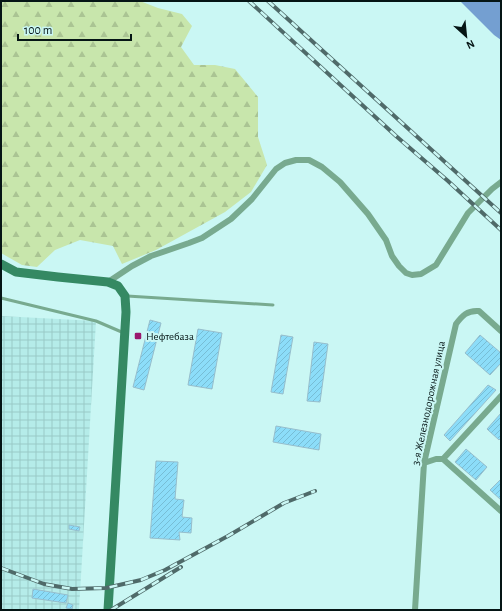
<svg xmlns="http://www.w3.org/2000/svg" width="502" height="611" font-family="'Alegreya Sans',sans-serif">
<defs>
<pattern id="industrial-grid" width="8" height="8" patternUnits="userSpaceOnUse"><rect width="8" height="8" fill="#b5ece9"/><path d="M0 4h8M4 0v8" fill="none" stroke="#9acac7"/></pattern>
<pattern id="forest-firs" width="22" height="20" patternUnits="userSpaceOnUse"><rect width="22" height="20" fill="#c8e6ac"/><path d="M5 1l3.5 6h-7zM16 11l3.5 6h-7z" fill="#aac493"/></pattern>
<pattern id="building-hatch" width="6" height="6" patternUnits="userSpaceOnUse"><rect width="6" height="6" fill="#8cddf9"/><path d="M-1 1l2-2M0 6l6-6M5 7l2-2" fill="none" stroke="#77bdd5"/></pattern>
</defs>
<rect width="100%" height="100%" fill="#caf7f4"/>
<path fill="url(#industrial-grid)" d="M 1,316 L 96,321 L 79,610 L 1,610 Z"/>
<path fill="url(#forest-firs)" d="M 1,1 L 140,1 L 158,8 L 182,14 L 192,26 L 181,47 L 194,65 L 215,65 L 235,69 L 258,97 L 258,137 L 267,165 L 251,192 L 225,212 L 156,250 L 122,264 L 113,246 L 80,240 L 55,250 L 37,267 L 22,265 L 1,253 Z"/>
<path fill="#749fd1" d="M 460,1 L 501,1 L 501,40 L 494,35 Z"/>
<path fill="url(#building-hatch)" stroke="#97becc" d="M 150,320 L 161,323 L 144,390 L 133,387 Z
M 198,329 L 222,333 L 212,389 L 188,385 Z
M 281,335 L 293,337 L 283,394 L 271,392 Z
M 480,335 L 501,353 L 501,363 L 490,375 L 465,353 Z
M 314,342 L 328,344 L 320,402 L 307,401 Z
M 488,385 L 496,390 L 450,441 L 444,435 Z
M 501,413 L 501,438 L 499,440 L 487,429 Z
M 276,426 L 321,434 L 319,450 L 273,442 Z
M 466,449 L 487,467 L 476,480 L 455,462 Z
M 156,461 L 178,462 L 175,499 L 184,500 L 182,517 L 192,518 L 191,533 L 179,532 L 180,540 L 150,538 Z
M 501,479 L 501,500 L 490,490 Z
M 69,525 L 80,527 L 79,531 L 69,529 Z
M 33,589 L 68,595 L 66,603 L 32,598 Z
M 68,603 L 73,605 L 72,609 L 66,608 Z"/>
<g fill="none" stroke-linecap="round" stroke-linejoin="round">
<path stroke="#78aa8f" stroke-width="3" d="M 127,296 L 273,305
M 1,298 L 96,321 L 124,333"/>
<path stroke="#78aa8f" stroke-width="6" d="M 108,282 L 132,266 L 151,256 L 189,243 L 202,238 L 231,219 L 252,199 L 276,169 L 285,163 L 296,160 L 309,160 L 322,167 L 340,182 L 368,214 L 386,240 L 392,256 L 399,266 L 406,273 L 412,275 L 421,274 L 436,265 L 468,213 L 492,189 L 501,182
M 443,459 L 501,396
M 424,463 L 436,459 L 443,459 L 501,511
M 415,610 L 424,463 L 456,324 C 462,316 467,310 479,311 L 501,331"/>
<path stroke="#358963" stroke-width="9" d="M 1,264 L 16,272 L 58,277 L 108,282 L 118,286 L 125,296 L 126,312 L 108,610"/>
<g stroke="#4f6a69" stroke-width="4">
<path id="rail" d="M 249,1 L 396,136 L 448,181 L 501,230
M 268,1 L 501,213
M 1,568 L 44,584 L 72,589 L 106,588 L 141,580 L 165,570 L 228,536 L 284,503 L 315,491
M 111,610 L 181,567"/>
</g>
<use href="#rail" stroke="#caf7f4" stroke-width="2.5" stroke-dasharray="8" stroke-linecap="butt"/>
</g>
<rect fill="#99186e" stroke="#caf7f4" stroke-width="1.5" x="134" y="332" width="8" height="8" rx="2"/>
<g text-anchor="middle" stroke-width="4" stroke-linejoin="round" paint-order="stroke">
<g font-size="11" fill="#051515" stroke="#caf7f4" text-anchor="start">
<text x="146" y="340">Нефтебаза</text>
</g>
<g font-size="11" fill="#051515" stroke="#caf7f4">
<text transform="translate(428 403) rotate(-78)" y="4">3-я Железнодорожная улица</text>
</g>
</g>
<rect width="502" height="611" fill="none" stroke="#051515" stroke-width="4"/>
<g transform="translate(466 36) rotate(153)" stroke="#caf7f4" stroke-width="3" paint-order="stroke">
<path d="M0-3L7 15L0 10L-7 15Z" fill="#051515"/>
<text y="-6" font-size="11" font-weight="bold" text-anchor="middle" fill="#051515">N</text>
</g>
<path d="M18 34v6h113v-6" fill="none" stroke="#051515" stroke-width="2"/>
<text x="24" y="34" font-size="12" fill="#051515" stroke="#caf7f4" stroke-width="3" paint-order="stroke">100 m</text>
</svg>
